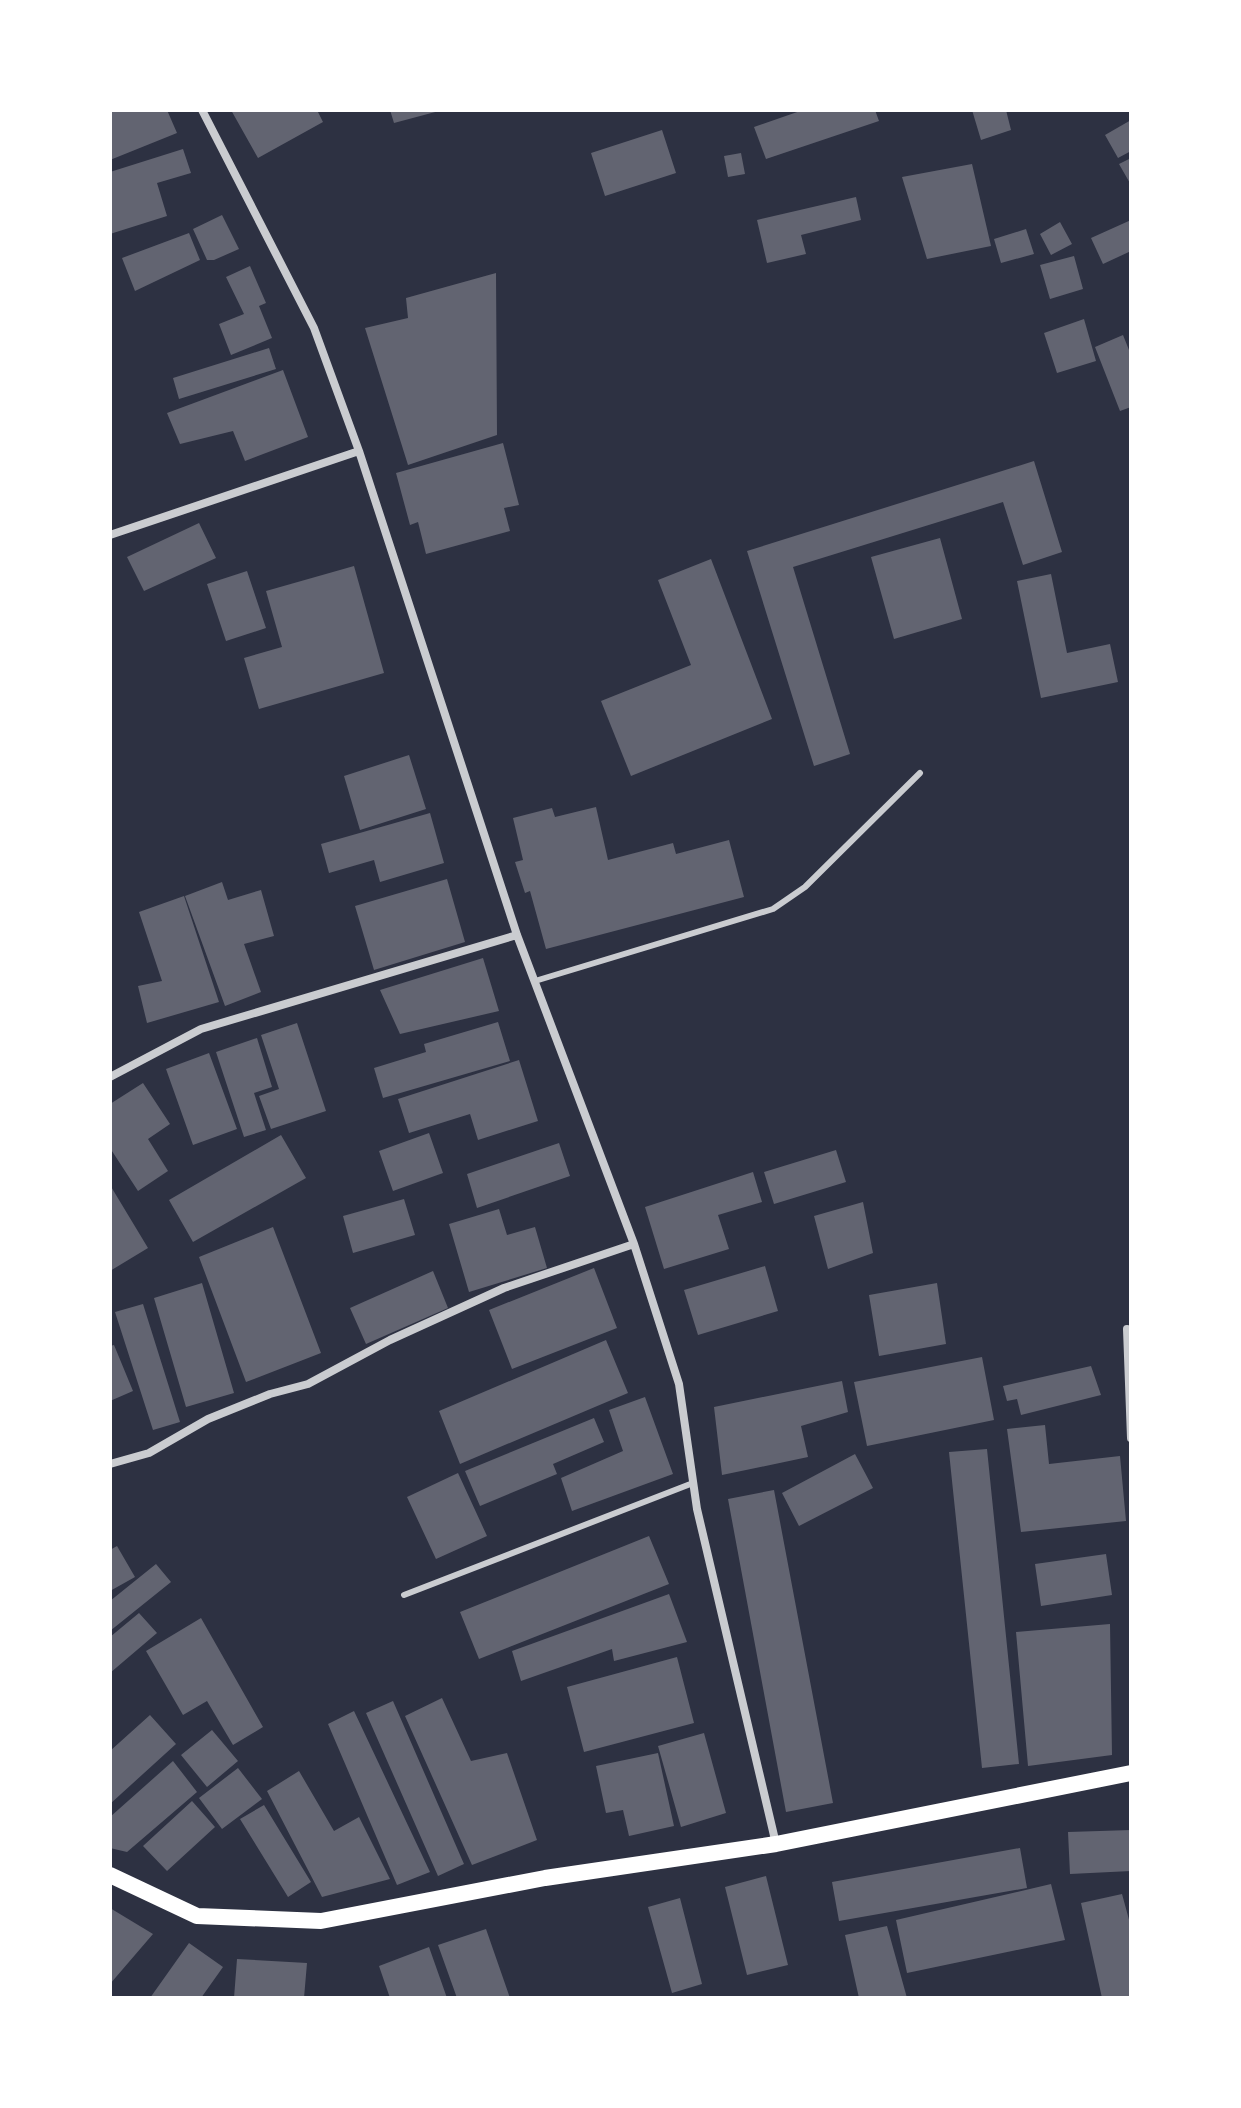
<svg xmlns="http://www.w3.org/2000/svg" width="1241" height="2108" font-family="'Fira Sans Condensed',sans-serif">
<rect width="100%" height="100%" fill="#2d3142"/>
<path fill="#626471" d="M 110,110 L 167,110 L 177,133 L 110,160 Z
M 231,110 L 317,110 L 323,122 L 258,158 Z
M 390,110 L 439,110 L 439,111 L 394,123 Z
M 803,110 L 875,110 L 879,121 L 766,159 L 754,127 Z
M 972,110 L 1006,110 L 1011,130 L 981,140 Z
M 1131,120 L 1131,151 L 1118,158 L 1105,135 Z
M 662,130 L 676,173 L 605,196 L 591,153 Z
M 183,149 L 191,173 L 157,183 L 167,216 L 110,234 L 110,172 Z
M 741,153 L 745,174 L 728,177 L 724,156 Z
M 1131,158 L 1131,185 L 1119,164 Z
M 972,164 L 991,246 L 927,259 L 902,177 Z
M 856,197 L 861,220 L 801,235 L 806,254 L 767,263 L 757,220 Z
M 222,215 L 239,249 L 214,260 L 207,260 L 193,229 Z
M 1131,220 L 1131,251 L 1103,264 L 1091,238 Z
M 1060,222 L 1072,244 L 1051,255 L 1040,234 Z
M 1026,229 L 1034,254 L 1001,263 L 994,239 Z
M 189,233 L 200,260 L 135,291 L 122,258 Z
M 1074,256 L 1083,289 L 1050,299 L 1040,265 Z
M 250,266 L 266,303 L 259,306 L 272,338 L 231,355 L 219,324 L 244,314 L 226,277 Z
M 496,273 L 497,435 L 408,465 L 365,328 L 408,318 L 406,298 Z
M 1084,319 L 1096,361 L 1057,373 L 1044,333 Z
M 1123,335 L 1131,355 L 1131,407 L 1120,411 L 1095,347 Z
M 269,348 L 276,369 L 179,399 L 173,378 Z
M 283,370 L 308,437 L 245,461 L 233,431 L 180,444 L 167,413 Z
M 503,443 L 519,505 L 504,508 L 510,531 L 426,554 L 418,522 L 410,525 L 396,473 Z
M 1034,461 L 1062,552 L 1023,565 L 1003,502 L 793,567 L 850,754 L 814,766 L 747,551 Z
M 199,523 L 216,558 L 144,591 L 127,557 Z
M 940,538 L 962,619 L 894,639 L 871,557 Z
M 711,559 L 772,719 L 631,776 L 601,701 L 691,665 L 658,580 Z
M 354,566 L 384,673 L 259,709 L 244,658 L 282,647 L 266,591 Z
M 247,571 L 266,628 L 226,641 L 207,584 Z
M 1051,574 L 1067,653 L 1110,644 L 1118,682 L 1041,698 L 1017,581 Z
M 409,755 L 426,809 L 360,830 L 344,776 Z
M 596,807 L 608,860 L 673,843 L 676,854 L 729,840 L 744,897 L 546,949 L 530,891 L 525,893 L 515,862 L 523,860 L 513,818 L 552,808 L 555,817 Z
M 430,813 L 444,863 L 380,882 L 374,860 L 329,873 L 321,844 Z
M 447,879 L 465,942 L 374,970 L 355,906 Z
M 222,882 L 228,900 L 261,890 L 274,936 L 244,944 L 261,992 L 225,1006 L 185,896 Z
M 184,896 L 219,1002 L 147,1023 L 138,986 L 162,981 L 139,912 Z
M 483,958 L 499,1011 L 400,1034 L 380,990 Z
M 498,1022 L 510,1061 L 383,1098 L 374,1068 L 426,1052 L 424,1044 Z
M 297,1023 L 326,1111 L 271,1129 L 259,1096 L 279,1089 L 261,1035 Z
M 257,1038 L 272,1087 L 254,1093 L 266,1130 L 244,1137 L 216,1052 Z
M 209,1053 L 237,1129 L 193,1145 L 166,1069 Z
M 519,1060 L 538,1121 L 478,1140 L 470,1114 L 409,1133 L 398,1099 Z
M 143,1083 L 170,1124 L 148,1139 L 168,1171 L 138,1191 L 110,1148 L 110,1104 Z
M 429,1133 L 443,1173 L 393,1191 L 379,1151 Z
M 281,1135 L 306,1178 L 193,1242 L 169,1200 Z
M 559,1143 L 570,1176 L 477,1208 L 467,1174 Z
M 836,1150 L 846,1182 L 774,1204 L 764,1172 Z
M 753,1172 L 762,1202 L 718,1215 L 729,1249 L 664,1269 L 645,1207 Z
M 110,1185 L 148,1248 L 110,1271 Z
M 404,1199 L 415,1235 L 353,1253 L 343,1216 Z
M 863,1202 L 873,1253 L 828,1269 L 814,1216 Z
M 499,1209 L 507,1235 L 535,1227 L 547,1268 L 469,1292 L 449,1224 Z
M 273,1227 L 321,1353 L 246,1382 L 199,1257 Z
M 765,1266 L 778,1311 L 698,1335 L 684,1290 Z
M 594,1268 L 617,1328 L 512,1369 L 489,1310 Z
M 433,1271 L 448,1308 L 366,1344 L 350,1308 Z
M 202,1283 L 234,1393 L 186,1407 L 154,1298 Z
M 937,1283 L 946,1344 L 879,1356 L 869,1295 Z
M 143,1304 L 180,1422 L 153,1430 L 115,1312 Z
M 606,1340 L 628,1393 L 460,1464 L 439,1411 Z
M 114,1345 L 133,1391 L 110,1401 L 110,1346 Z
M 982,1357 L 994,1420 L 867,1446 L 854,1382 Z
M 1091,1366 L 1101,1395 L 1021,1415 L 1017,1399 L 1007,1401 L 1003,1386 Z
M 842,1381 L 848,1412 L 801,1426 L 808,1457 L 722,1475 L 714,1407 Z
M 645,1397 L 673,1474 L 572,1511 L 561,1478 L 623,1451 L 609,1410 Z
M 594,1418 L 604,1442 L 553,1464 L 557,1474 L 480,1506 L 465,1471 Z
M 1045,1425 L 1049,1464 L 1120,1456 L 1126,1521 L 1021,1532 L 1007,1429 Z
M 987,1449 L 1019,1764 L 982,1768 L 949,1452 Z
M 855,1454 L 873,1488 L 799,1526 L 782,1493 Z
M 458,1473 L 487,1536 L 436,1559 L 407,1497 Z
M 774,1490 L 833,1803 L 786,1812 L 728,1499 Z
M 649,1536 L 669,1584 L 479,1659 L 460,1612 Z
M 117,1546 L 135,1577 L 110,1591 L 110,1550 Z
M 1106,1554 L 1112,1595 L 1041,1606 L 1035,1564 Z
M 156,1564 L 171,1582 L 110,1631 L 110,1601 Z
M 669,1594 L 687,1642 L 614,1661 L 612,1649 L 521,1681 L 512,1651 Z
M 139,1613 L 157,1633 L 110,1673 L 110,1637 Z
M 201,1618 L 263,1727 L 233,1745 L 207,1701 L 183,1715 L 146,1651 Z
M 1110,1624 L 1112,1755 L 1028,1766 L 1016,1632 Z
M 677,1657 L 694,1723 L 584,1752 L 567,1687 Z
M 442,1698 L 471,1761 L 507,1753 L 537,1840 L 472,1865 L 405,1716 Z
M 393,1701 L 464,1864 L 438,1876 L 366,1713 Z
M 354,1711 L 430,1872 L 397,1885 L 328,1724 Z
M 150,1715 L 176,1744 L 110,1804 L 110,1751 Z
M 212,1730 L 238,1761 L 207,1787 L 181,1755 Z
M 704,1733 L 726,1813 L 681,1827 L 658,1746 Z
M 658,1753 L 674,1826 L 629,1836 L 623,1810 L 606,1813 L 596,1766 Z
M 173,1761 L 197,1792 L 127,1852 L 110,1848 L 110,1817 Z
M 238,1768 L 262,1799 L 222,1829 L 199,1798 Z
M 299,1771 L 334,1831 L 359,1817 L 390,1879 L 322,1897 L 267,1791 Z
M 192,1801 L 215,1827 L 167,1871 L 143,1846 Z
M 264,1805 L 311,1882 L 288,1897 L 240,1819 Z
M 1131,1830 L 1131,1871 L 1070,1874 L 1068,1832 Z
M 1020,1848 L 1027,1888 L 839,1921 L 832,1882 Z
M 766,1876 L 788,1965 L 747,1975 L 725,1887 Z
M 1051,1884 L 1065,1940 L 907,1973 L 896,1920 Z
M 1122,1894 L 1131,1927 L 1131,1998 L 1102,1998 L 1081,1903 Z
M 680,1898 L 702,1984 L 672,1993 L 648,1907 Z
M 110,1908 L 153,1934 L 110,1984 Z
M 887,1926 L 907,1998 L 859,1998 L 845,1935 Z
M 486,1929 L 510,1998 L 457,1998 L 438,1945 Z
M 189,1943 L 223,1967 L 201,1998 L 150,1998 Z
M 429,1947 L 447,1998 L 390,1998 L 379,1966 Z
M 237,1959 L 307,1963 L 304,1998 L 234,1998 Z"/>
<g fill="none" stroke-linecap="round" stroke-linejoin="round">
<path stroke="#caccd0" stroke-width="6" d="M 535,981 L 773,909 L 805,887 L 920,773
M 404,1595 L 693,1483"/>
<path stroke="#caccd0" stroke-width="8" d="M 202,110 L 314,328 L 359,451 L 517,935 L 634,1244 L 679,1384 L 697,1509 L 776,1844
M 110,535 L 359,451
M 110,1077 L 201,1029 L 517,935
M 1127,1329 L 1131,1438
M 110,1464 L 149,1453 L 208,1419 L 270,1394 L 308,1384 L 390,1340 L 504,1288 L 634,1244"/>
<path stroke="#fff" stroke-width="16" d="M 110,1875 L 197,1916 L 321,1921 L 545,1878 L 776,1844 L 1131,1773"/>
</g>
<rect width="1241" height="2108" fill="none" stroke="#ffffff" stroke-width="224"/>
</svg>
